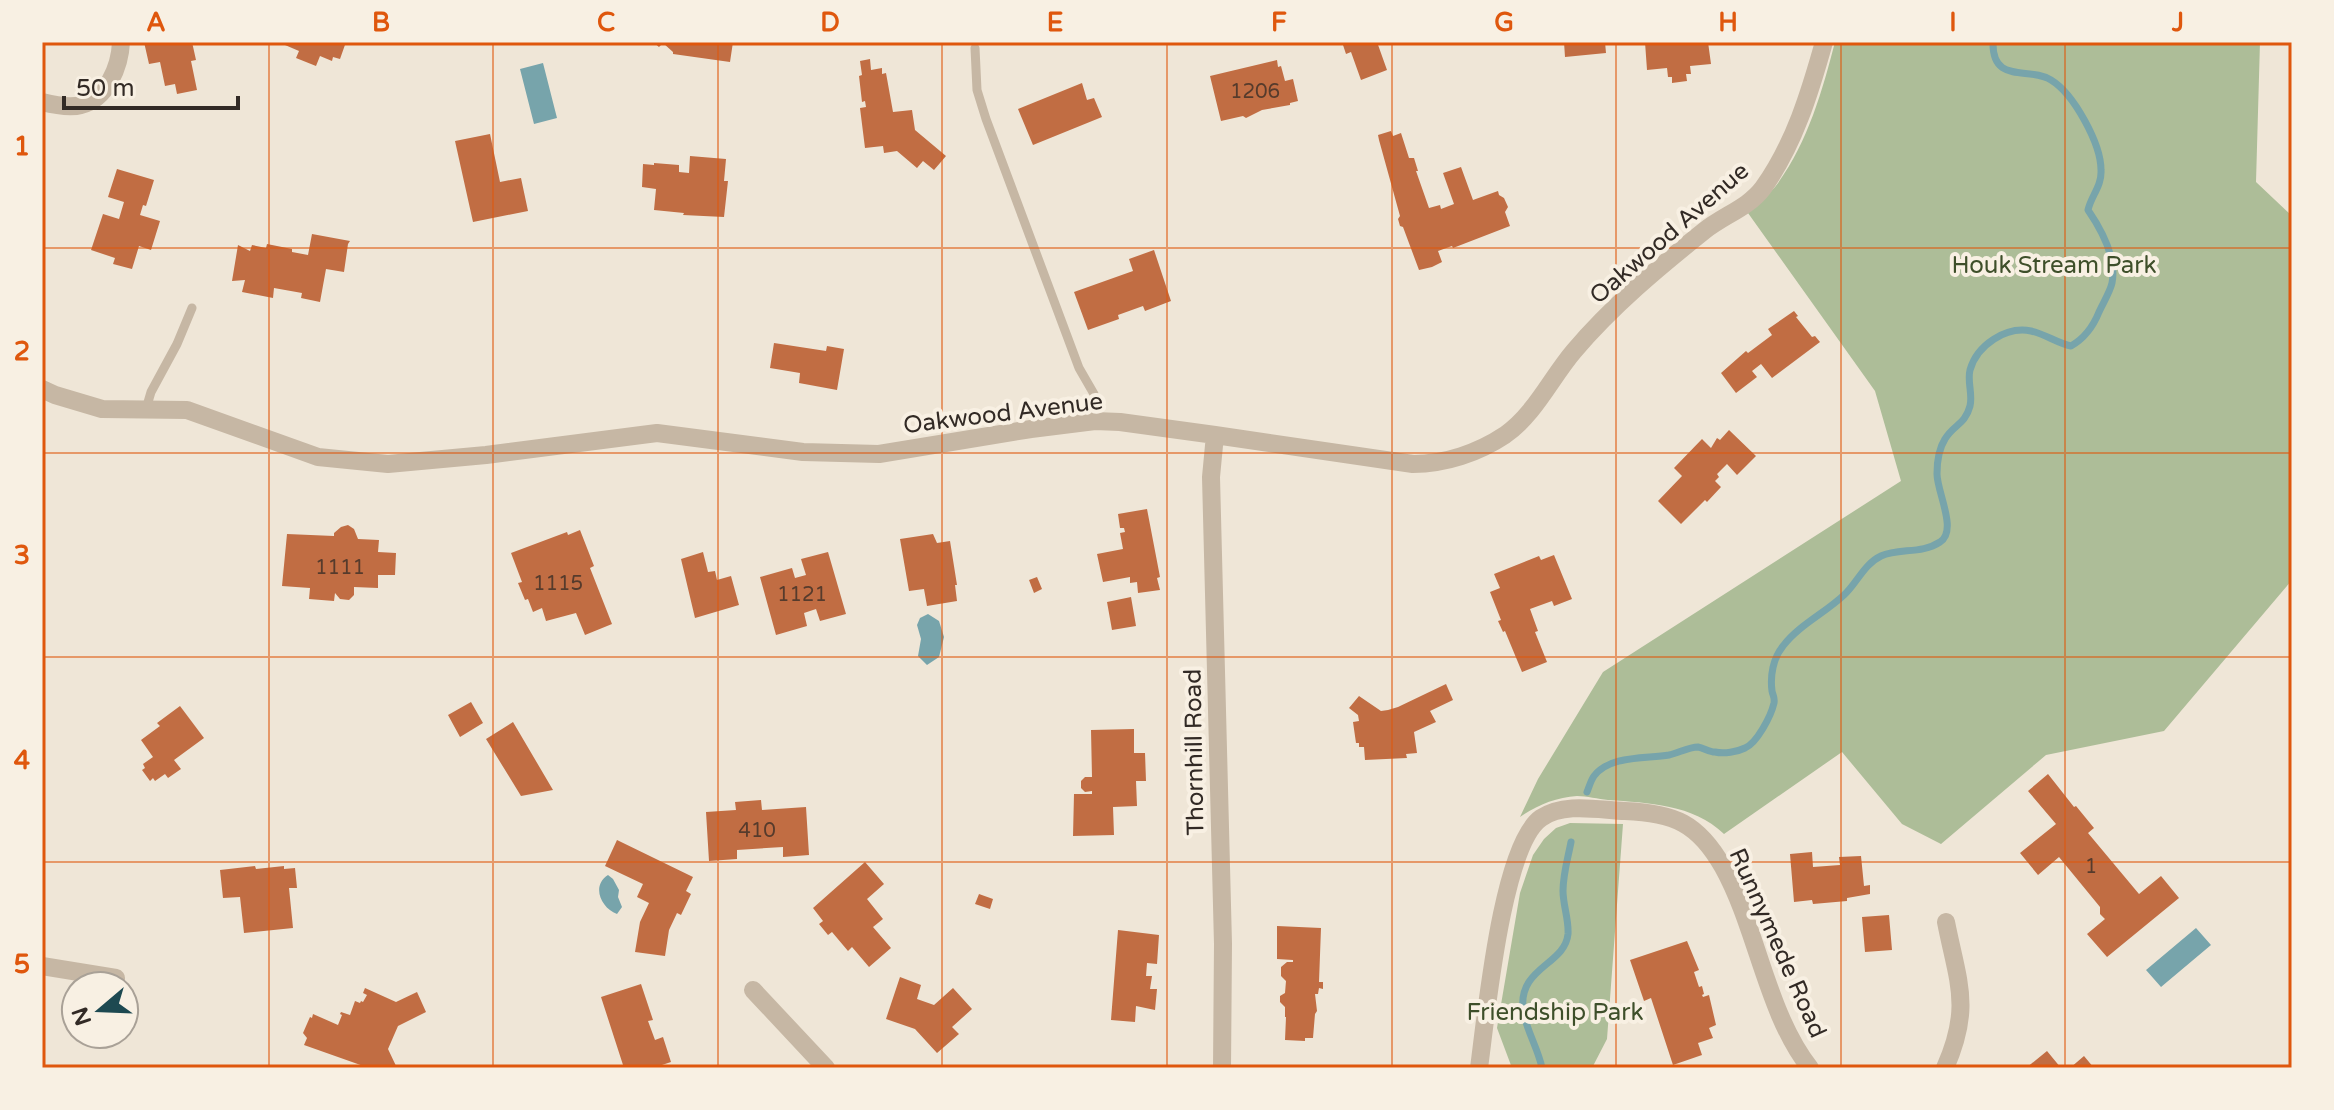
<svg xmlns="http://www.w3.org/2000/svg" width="2334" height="1110" font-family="'Varela Round',sans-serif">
<rect width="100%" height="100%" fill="#efe6d7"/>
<path fill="#adbd98" d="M 1835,42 L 2260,42 L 2256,182 L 2292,216 L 2292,580 L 2164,731 L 2046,755 L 1941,844 L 1902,824 L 1842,752 L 1724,834 C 1693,804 1648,803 1608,800 C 1598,799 1587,796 1577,796 C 1556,797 1536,806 1520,817 L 1538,779 L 1603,672 L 1901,481 L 1875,391 L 1748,213 C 1757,205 1767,196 1775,187 C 1807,145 1822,92 1835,42 Z
M 1570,823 L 1623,824 L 1607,1039 L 1592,1068 L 1512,1068 L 1497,1028 L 1520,893 L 1533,855 L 1544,839 L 1556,828 Z"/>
<path fill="#77a4ab" d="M 543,63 L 557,118 L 534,124 L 520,69 Z
M 928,614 L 939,621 L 944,637 L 939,657 L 927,665 L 918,656 L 921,639 L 917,625 L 920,618 Z
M 608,875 L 613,879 L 619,890 L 618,897 L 622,907 L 617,914 C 601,908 591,886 608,875 Z
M 2196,928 L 2211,945 L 2161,987 L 2146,970 Z"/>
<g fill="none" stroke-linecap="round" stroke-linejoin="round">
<path stroke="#77a4ab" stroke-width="7" d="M 1587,792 C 1589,787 1591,780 1594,776 C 1610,755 1646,759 1669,755 C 1678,753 1689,747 1698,747 C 1704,748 1709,752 1715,752 C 1724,754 1737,752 1745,748 C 1757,743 1771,716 1774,703 C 1775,698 1773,696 1772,691 C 1770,676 1773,658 1783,646 C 1799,625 1825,613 1844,595 C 1857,583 1864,564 1881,556 C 1899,548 1922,554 1940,542 C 1958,531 1937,492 1937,474 C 1937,462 1938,450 1945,439 C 1954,424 1965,425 1970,406 C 1973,394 1967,382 1970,370 C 1977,345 2006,326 2031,331 C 2045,334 2057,343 2071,346 C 2085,338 2093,327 2099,312 C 2103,303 2110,292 2112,283 C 2117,258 2101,229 2088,210 C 2091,196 2102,186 2101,170 C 2101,144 2074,94 2051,80 C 2029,66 1992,85 1993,42
M 1542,1068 C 1538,1048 1526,1030 1523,1010 C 1518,967 1565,965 1568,934 C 1569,920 1563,905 1563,891 C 1563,874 1568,858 1571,842"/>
</g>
<path fill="#c16d43" d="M 144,42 L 192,42 L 196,60 L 191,61 L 197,90 L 177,94 L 175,84 L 165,86 L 160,62 L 149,64 Z
M 278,42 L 346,42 L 340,59 L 333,57 L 332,61 L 320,56 L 316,66 L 296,58 L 299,51 Z
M 653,42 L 733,42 L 730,62 L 673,54 L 673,52 L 663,43 L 659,47 Z
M 1342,42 L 1377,42 L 1387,70 L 1361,80 L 1351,52 L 1346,54 Z
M 1564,42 L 1605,42 L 1606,53 L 1565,57 Z
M 1645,42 L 1708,42 L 1711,64 L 1690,66 L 1691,74 L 1686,74 L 1687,81 L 1672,83 L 1672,77 L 1668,77 L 1667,68 L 1647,70 Z
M 870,59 L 871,70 L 882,68 L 882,74 L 886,73 L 893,112 L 912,110 L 915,130 L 946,156 L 934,170 L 923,161 L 917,168 L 897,151 L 884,153 L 883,146 L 865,148 L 860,108 L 866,107 L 865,101 L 862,102 L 859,76 L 862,75 L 860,61 Z
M 1277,60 L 1278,67 L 1281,66 L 1285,81 L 1293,79 L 1298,101 L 1290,103 L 1290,105 L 1262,110 L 1246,118 L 1243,116 L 1221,121 L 1210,76 Z
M 1082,83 L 1087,100 L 1094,98 L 1102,117 L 1033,145 L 1018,109 Z
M 1391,131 L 1393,136 L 1401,133 L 1409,158 L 1414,158 L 1418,171 L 1416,171 L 1429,208 L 1440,205 L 1441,209 L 1454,204 L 1443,173 L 1461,167 L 1473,200 L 1498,191 L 1499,195 L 1504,198 L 1508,207 L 1505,212 L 1510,226 L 1453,248 L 1452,246 L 1438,251 L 1442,262 L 1432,267 L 1419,270 L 1403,227 L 1400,226 L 1398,219 L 1400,216 L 1379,140 L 1378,135 Z
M 490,134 L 500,182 L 521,178 L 528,211 L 473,222 L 455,141 Z
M 690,156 L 726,159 L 724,181 L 728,181 L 724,217 L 683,215 L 684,213 L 654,210 L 656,189 L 642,187 L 643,164 L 654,165 L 654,163 L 679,165 L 679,172 L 689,173 Z
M 117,169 L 154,180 L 146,206 L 143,205 L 140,215 L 160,221 L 151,250 L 139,246 L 132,269 L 113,264 L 115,258 L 91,250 L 103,214 L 119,219 L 124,202 L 108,197 Z
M 312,234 L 350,241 L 348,244 L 344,272 L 326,269 L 320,302 L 301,298 L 302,293 L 274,288 L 273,298 L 242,292 L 245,280 L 232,281 L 238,245 L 250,251 L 252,245 L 266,248 L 267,244 L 292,249 L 292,252 L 308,255 Z
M 1154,250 L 1171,301 L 1145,311 L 1143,306 L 1118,315 L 1119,319 L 1088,330 L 1074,292 L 1133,271 L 1129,259 Z
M 1794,311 L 1798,316 L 1796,317 L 1812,337 L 1815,336 L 1820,342 L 1772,378 L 1761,364 L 1752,371 L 1757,377 L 1736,393 L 1721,373 L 1746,351 L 1748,353 L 1772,335 L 1768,329 Z
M 774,343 L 826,351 L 827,346 L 844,349 L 837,390 L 799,383 L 800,373 L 770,368 Z
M 1729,430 L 1756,456 L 1737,475 L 1727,464 L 1717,474 L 1719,477 L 1715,481 L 1721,487 L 1707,502 L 1705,500 L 1681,524 L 1658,501 L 1682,476 L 1674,468 L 1702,439 L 1711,448 L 1717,438 L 1720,440 Z
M 1147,509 L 1160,577 L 1157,578 L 1160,590 L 1138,593 L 1137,582 L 1130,583 L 1130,577 L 1103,582 L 1097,554 L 1123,549 L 1120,533 L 1125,532 L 1124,528 L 1120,528 L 1118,514 Z
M 348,525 L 354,529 L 358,539 L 379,540 L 378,552 L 396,553 L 395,575 L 378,575 L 378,588 L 354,587 L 354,595 L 349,600 L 340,599 L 335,593 L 334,601 L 309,599 L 310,588 L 282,586 L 287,534 L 334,536 L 334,533 L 341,527 Z
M 580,530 L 594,566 L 590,568 L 612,624 L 585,635 L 576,613 L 546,621 L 542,608 L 533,612 L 528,599 L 525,600 L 518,583 L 522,582 L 511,553 L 567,532 L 568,535 Z
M 933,534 L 937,543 L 950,541 L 957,585 L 955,585 L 957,601 L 927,606 L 924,589 L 909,591 L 900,539 Z
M 703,552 L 708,572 L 715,571 L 717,580 L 731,576 L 739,605 L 695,618 L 681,559 Z
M 828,552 L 846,614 L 820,621 L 816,609 L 804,613 L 807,626 L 776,635 L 760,577 L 792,568 L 795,578 L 806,575 L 801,559 Z
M 1554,555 L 1572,599 L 1554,606 L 1552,601 L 1530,609 L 1538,631 L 1535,632 L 1547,662 L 1522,672 L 1505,631 L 1503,632 L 1498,621 L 1501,620 L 1490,592 L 1500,588 L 1494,574 L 1539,556 L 1541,560 Z
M 1037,577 L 1042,589 L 1034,593 L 1029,580 Z
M 1131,597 L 1136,626 L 1112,630 L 1107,602 Z
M 1446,684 L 1453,700 L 1430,711 L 1436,722 L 1414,732 L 1417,753 L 1406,754 L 1407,758 L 1365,760 L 1364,747 L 1359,747 L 1359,743 L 1356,743 L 1353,722 L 1359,721 L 1358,715 L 1349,708 L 1359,696 L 1381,711 L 1388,710 L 1398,707 Z
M 471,702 L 483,723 L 460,737 L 448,715 Z
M 180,706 L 204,738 L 174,760 L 181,769 L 168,778 L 165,774 L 155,781 L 153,778 L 150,781 L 142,770 L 145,768 L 143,764 L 153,757 L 141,740 L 160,726 L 157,723 Z
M 513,722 L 553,790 L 521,796 L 486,739 Z
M 1134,729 L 1134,753 L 1145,753 L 1146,781 L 1136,781 L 1137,806 L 1113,807 L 1114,835 L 1073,836 L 1074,794 L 1092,794 L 1092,791 L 1085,792 L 1081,788 L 1081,781 L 1085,777 L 1092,777 L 1091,730 Z
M 2048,774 L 2074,807 L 2076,806 L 2094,828 L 2088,833 L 2139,894 L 2161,876 L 2179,898 L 2107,957 L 2087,934 L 2105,919 L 2100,914 L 2100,907 L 2059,857 L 2038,875 L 2020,853 L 2056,824 L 2028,791 Z
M 761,800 L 762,810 L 806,807 L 809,855 L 783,857 L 783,847 L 737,850 L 737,859 L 709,861 L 706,812 L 736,810 L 735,802 Z
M 617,840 L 693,877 L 686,891 L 691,894 L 681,915 L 677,913 L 669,930 L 665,956 L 635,952 L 640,922 L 649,903 L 637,897 L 643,884 L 605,866 Z
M 1812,852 L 1813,867 L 1840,865 L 1839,857 L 1861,856 L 1864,886 L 1870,885 L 1870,894 L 1847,898 L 1847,901 L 1813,904 L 1812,900 L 1794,902 L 1790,854 Z
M 865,862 L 884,884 L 867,899 L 883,919 L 873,927 L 891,948 L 869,967 L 852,947 L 848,951 L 832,932 L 828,935 L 819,924 L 823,921 L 813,908 Z
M 255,866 L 256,869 L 284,866 L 284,869 L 295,868 L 297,888 L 289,888 L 293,928 L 244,933 L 240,897 L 223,898 L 220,870 Z
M 979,894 L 993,899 L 990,909 L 975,904 Z
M 1889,915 L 1892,950 L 1865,952 L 1862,917 Z
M 1277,926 L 1321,928 L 1319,982 L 1323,982 L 1323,989 L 1319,988 L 1318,994 L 1315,994 L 1317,1011 L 1315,1014 L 1313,1038 L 1305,1038 L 1305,1041 L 1285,1040 L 1286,1017 L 1285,1017 L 1285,1007 L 1280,1002 L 1280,996 L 1285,993 L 1286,981 L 1281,976 L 1281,967 L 1287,962 L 1293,962 L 1293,960 L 1277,959 Z
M 1118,930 L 1159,935 L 1157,964 L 1147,963 L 1146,976 L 1152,976 L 1150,989 L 1157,989 L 1155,1010 L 1136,1006 L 1135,1022 L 1111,1020 Z
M 1687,941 L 1699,970 L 1694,972 L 1699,987 L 1702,986 L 1704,994 L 1702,995 L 1703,997 L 1709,995 L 1716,1025 L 1709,1028 L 1713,1038 L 1698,1043 L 1702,1055 L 1673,1065 L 1651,998 L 1644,1001 L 1630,960 Z
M 900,977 L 921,985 L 917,999 L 934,1005 L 953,988 L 972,1009 L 952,1027 L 959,1034 L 937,1053 L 915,1029 L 886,1019 Z
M 641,984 L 653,1020 L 648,1021 L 655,1040 L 663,1037 L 671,1062 L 653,1068 L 624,1068 L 601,997 Z
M 365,988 L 396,1002 L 417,992 L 426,1012 L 398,1026 L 388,1049 L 397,1068 L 369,1068 L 304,1045 L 307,1038 L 303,1033 L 310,1017 L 312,1018 L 313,1014 L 338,1025 L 342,1015 L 340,1014 L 341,1012 L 350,1015 L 355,1001 L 360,1003 L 361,1001 L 363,1002 L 367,995 L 363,993 Z
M 2047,1051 L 2061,1068 L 2026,1068 Z
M 2084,1056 L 2094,1068 L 2070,1068 Z"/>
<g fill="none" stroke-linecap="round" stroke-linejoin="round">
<path stroke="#c6b7a4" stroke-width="9" d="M 975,48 L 977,90 L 986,119 L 1079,368 L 1094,394 L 1095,421
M 146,409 L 151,392 L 177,344 L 192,308"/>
<path stroke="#c6b7a4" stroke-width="18" d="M 42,102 C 54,105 70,108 81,105 C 107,99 120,66 121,42
M 42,389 L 55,395 L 102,409 L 187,410 L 318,457 L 388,464 L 486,455 L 657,433 L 803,452 L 879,454 L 1031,429 L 1095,421 L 1120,422 L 1215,435 L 1413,464 C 1445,464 1478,453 1505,435 C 1535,414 1551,378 1574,351 C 1612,306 1659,267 1704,231 C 1724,215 1748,208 1763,188 C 1794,145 1810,92 1824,42
M 1215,435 L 1211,477 L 1223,944 L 1222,1068
M 42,966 L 116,978
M 753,990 L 826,1068
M 1479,1068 C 1486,1017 1502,845 1541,818 C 1564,802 1599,810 1625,811 C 1674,813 1698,823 1723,867 C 1757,928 1767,1014 1810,1068
M 1945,1068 C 1972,1007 1958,983 1946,922"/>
</g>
<path fill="none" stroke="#df570d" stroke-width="2" stroke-opacity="0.55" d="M 269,42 L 269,1068M 493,42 L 493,1068M 718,42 L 718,1068M 942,42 L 942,1068M 1167,42 L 1167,1068M 1392,42 L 1392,1068M 1616,42 L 1616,1068M 1841,42 L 1841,1068M 2065,42 L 2065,1068M 42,248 L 2292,248M 42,453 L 2292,453M 42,657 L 2292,657M 42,862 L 2292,862"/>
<g text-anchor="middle" stroke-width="8" stroke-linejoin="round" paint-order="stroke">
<g font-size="20" fill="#563b2c">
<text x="1255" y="98">1206</text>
<text x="340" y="574">1111</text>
<text x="558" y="590">1115</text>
<text x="802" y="601">1121</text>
<text x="757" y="837">410</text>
<text x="2091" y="873">1</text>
</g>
<g font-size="24" fill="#322a25" stroke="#f8f0e3">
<text transform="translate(1669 233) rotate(-41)" y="8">Oakwood Avenue</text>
<text transform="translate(1003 413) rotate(-7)" y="8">Oakwood Avenue</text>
<text transform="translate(1194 752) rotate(-91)" y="8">Thornhill Road</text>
<text transform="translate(1778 943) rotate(66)" y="8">Runnymede Road</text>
</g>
<g font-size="24" fill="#3e4f2a" stroke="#f8f0e3">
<text x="2054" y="273">Houk Stream Park</text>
<text x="1555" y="1020">Friendship Park</text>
</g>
</g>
<rect width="2334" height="1110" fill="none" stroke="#f8f0e3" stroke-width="88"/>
<g transform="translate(100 1010) rotate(251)"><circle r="38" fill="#f8f0e3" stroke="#a9a197" stroke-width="2"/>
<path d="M0-6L14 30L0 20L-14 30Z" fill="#1d4951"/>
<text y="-12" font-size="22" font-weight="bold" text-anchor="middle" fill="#322a25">N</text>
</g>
<path d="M64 96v12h174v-12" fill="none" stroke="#322a25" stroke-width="4"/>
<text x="76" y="96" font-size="24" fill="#322a25" stroke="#f8f0e3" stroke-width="6" paint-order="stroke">50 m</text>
<rect x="44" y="44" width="2246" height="1022" fill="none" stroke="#df570d" stroke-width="3"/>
<g font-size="26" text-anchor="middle" font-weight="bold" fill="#df570d">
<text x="156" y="31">A</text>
<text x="381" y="31">B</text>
<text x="606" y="31">C</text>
<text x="830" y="31">D</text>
<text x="1055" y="31">E</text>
<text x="1279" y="31">F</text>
<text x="1504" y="31">G</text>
<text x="1728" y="31">H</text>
<text x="1953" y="31">I</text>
<text x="2178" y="31">J</text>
<text x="22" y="155">1</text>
<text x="22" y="360">2</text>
<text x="22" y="564">3</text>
<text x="22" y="769">4</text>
<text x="22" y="973">5</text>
</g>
</svg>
